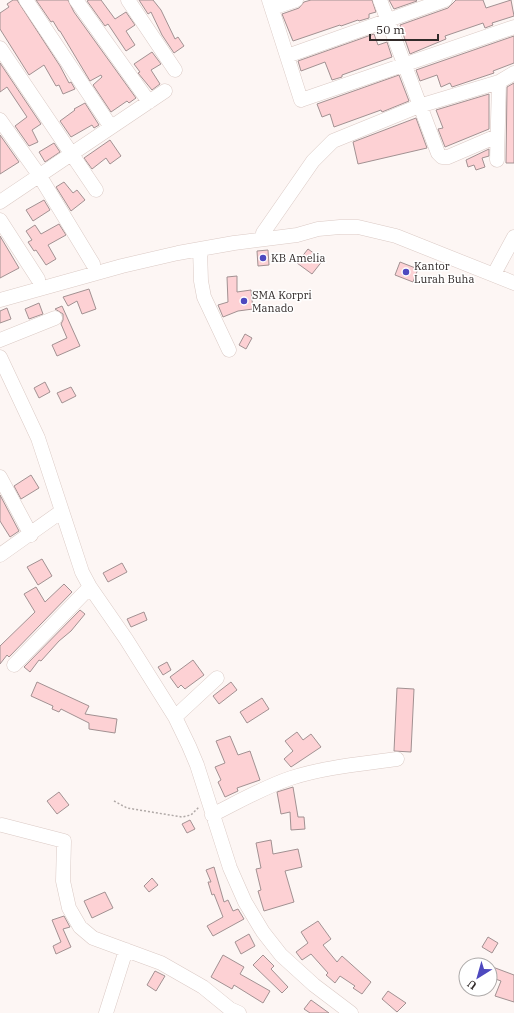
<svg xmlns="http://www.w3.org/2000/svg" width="514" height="1013" font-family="'IBM Plex Serif',serif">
<rect width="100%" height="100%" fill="#fdf6f4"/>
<path fill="#fdd1d4" stroke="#a29192" d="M 13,0 L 17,0 L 60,66 L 69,83 L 71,82 L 75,89 L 63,94 L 59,85 L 56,86 L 44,65 L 29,75 L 0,29 L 0,13 L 9,7 L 7,4 Z
M 36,0 L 68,0 L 74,12 L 136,98 L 129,103 L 127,101 L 111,112 L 93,85 L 102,77 L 101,75 L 90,81 L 60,31 L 59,31 L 53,21 L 51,22 Z
M 89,0 L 101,0 L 115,19 L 126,12 L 135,25 L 126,31 L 135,45 L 126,51 L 108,24 L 105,26 L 87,1 Z
M 139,0 L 153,0 L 161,10 L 175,39 L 178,37 L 184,46 L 174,53 L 162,35 L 151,12 L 148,14 Z
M 311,0 L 372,0 L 376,12 L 369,14 L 369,18 L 359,21 L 358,20 L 341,26 L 340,25 L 293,41 L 282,14 L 299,8 L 304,2 Z
M 389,0 L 416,0 L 417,1 L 394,9 Z
M 456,0 L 483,0 L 486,8 L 511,0 L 514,16 L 492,23 L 493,25 L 485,28 L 483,23 L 445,36 L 446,39 L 410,54 L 400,25 L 448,8 Z
M 374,34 L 378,45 L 387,42 L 392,57 L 342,75 L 342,77 L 332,80 L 325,62 L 301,71 L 298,61 Z
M 514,36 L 514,63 L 493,71 L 494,73 L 452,87 L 450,83 L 441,87 L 437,75 L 420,81 L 416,70 Z
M 152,52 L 161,64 L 151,70 L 160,84 L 152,90 L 138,73 L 140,72 L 134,64 Z
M 0,63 L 41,124 L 32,130 L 38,142 L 29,146 L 15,126 L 27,117 L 7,87 L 0,92 Z
M 399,75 L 409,101 L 382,112 L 381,110 L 334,127 L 330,114 L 322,117 L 317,104 Z
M 514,83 L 514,163 L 506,163 L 507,87 Z
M 489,94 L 489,129 L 445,147 L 438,129 L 443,128 L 436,110 Z
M 85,103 L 99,125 L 94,128 L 92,125 L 71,137 L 60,121 L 75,110 L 74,109 Z
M 416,118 L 427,148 L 358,164 L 353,142 Z
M 0,135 L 19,162 L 0,174 Z
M 110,140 L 121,156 L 110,164 L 106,158 L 92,169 L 84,158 Z
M 54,143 L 60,152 L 45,162 L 39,152 Z
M 489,149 L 489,156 L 482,158 L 485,167 L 476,170 L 474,165 L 468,167 L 466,160 Z
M 64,182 L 73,193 L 77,190 L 85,200 L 71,211 L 56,187 Z
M 44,200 L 50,210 L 33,221 L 26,210 Z
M 59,224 L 66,235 L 48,245 L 56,259 L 46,265 L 36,250 L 34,251 L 28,242 L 32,240 L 26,231 L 35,225 L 41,234 Z
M 0,236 L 19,268 L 0,278 Z
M 308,249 L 323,260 L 312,274 L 297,263 Z
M 268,250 L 269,265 L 258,266 L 257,251 Z
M 400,262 L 418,269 L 413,282 L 395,275 Z
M 237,276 L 237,292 L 251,290 L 253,309 L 238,311 L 223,317 L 218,305 L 228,302 L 227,277 Z
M 89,289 L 96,309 L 82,314 L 77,301 L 68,306 L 63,297 Z
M 39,303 L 43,314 L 29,319 L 25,309 Z
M 62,306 L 80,346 L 57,356 L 52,345 L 67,338 L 61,324 L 63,320 L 63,314 L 55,309 Z
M 7,308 L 11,319 L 0,323 L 0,311 Z
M 245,334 L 252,338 L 246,349 L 239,345 Z
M 45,382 L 50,392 L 39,398 L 34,388 Z
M 71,387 L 76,396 L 62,403 L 57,393 Z
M 31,475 L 39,488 L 21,499 L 14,486 Z
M 0,495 L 19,531 L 10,537 L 0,521 Z
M 42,559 L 52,576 L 38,585 L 27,567 Z
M 122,563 L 127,572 L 108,582 L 103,573 Z
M 64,584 L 72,592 L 9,657 L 7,655 L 0,664 L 0,646 L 35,612 L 24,594 L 36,587 L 45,602 Z
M 80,610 L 85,614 L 71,631 L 59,641 L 41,661 L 39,660 L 30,672 L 24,667 Z
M 144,612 L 147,620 L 131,627 L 127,619 Z
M 193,660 L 204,675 L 185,689 L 181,685 L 178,688 L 170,677 Z
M 167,662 L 171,670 L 163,675 L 158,667 Z
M 37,682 L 89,706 L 85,714 L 117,719 L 115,733 L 89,729 L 89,723 L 61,709 L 59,712 L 52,709 L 53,706 L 31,696 Z
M 231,682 L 237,690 L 219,704 L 213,696 Z
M 397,688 L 414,689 L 411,752 L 394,751 Z
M 262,698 L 269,709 L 247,723 L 240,712 Z
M 297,732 L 303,740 L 311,734 L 321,747 L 291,767 L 284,759 L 293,751 L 285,741 Z
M 230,736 L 238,755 L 250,751 L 260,780 L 237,788 L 238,791 L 225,797 L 218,782 L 221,780 L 215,767 L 225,763 L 216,741 Z
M 293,787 L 298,817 L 304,817 L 305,829 L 291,830 L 290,812 L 281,814 L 277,792 Z
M 59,792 L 69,805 L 57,814 L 47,801 Z
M 190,820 L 195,829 L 187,833 L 182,824 Z
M 271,840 L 273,854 L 298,849 L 302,867 L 285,871 L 294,902 L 264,911 L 258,891 L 261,890 L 256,869 L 261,868 L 256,843 Z
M 214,867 L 224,902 L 228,900 L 233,911 L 238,909 L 244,919 L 213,936 L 207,926 L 223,917 L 214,894 L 212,895 L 208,882 L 211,882 L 206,870 Z
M 152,878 L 158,885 L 149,892 L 144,886 Z
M 105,892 L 113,908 L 92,918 L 84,901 Z
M 64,916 L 70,927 L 63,929 L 71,947 L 56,954 L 53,946 L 61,942 L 52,920 Z
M 318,921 L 331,939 L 323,945 L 337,962 L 342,956 L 371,982 L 362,994 L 353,988 L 355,986 L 340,976 L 335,983 L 326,975 L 328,973 L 311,954 L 302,960 L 296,952 L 308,943 L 301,932 Z
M 249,934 L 255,946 L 241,954 L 235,942 Z
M 488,937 L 498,943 L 492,953 L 482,947 Z
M 223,955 L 244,967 L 240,974 L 270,991 L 263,1003 L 234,985 L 232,989 L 211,977 Z
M 263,955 L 274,966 L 271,969 L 288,987 L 282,993 L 253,965 Z
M 490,966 L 514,975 L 514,1002 L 495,996 L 501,981 L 490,977 Z
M 155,971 L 165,976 L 156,991 L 147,985 Z
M 388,991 L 406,1003 L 397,1012 L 382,999 Z
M 311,1000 L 329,1013 L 310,1013 L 304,1009 Z"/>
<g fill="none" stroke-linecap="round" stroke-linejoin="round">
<g stroke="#dbcac5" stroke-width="15">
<path id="minor" d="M 26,0 L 111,127
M 76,0 L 149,102
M 128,0 L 175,70
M 269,0 L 301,100 L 514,27
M 380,0 L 438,153 L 442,157 L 448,157 L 497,136
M 272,8 L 296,0
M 0,48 L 96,190
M 287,56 L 445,0
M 0,120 L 39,175 L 93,264
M 497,160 L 499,82 L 514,73
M 0,202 L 165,91
M 0,220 L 38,279
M 263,233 L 313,161 L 333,141 L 419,106 L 499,82
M 200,249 L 201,281 L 204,297 L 229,350
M 494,274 L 514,237
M 0,300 L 122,266 L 178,253 L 234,243 L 297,235 L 318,229 L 340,227 L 358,227 L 396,236 L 514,283
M 0,340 L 55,318
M 0,357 L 38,438 L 82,572 L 90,587 L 126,639 L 175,717 L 189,746 L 197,765 L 230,868 L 245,902 L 263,932 L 281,955 L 314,985 L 351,1013
M 0,477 L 31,535
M 0,555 L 62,511
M 14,665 L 90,587
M 175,717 L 217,678
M 212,815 C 238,802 264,787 291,778 C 325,767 362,764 397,759
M 2,825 L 64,841 L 63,881 L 69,908 L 80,927 L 93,938 L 161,963 L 203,987 L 230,1009 L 239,1013
M 106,1013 L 126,950"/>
</g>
<path stroke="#b0a9a7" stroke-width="1.5" stroke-dasharray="2 2" stroke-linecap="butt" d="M 114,801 L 127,808 L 182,817 L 191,815 L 199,807"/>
<use href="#minor" stroke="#fff" stroke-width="14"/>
</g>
<g fill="#4e49bf" stroke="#fff" stroke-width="1.5">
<circle cx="263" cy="258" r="4"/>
<circle cx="406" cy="272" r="4"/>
<circle cx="244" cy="301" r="4"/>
</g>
<g text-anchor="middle" stroke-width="3" stroke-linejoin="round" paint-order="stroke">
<g font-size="11" fill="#312a29" stroke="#fff" text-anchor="start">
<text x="271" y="262">KB Amelia</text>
<text x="414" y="270">Kantor<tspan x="414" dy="13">Lurah Buha</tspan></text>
<text x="252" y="299">SMA Korpri<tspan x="252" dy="13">Manado</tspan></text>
</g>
</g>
<g transform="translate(478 977) rotate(217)"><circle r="19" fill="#ffffff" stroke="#adaaa9"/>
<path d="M0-3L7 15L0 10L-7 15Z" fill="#4e49bf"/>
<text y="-6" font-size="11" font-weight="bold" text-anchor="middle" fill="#312a29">U</text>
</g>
<path d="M370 34v6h68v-6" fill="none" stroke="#312a29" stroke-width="2"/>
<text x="376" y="34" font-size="12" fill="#312a29" stroke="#ffffff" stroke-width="3" paint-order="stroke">50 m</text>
</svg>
